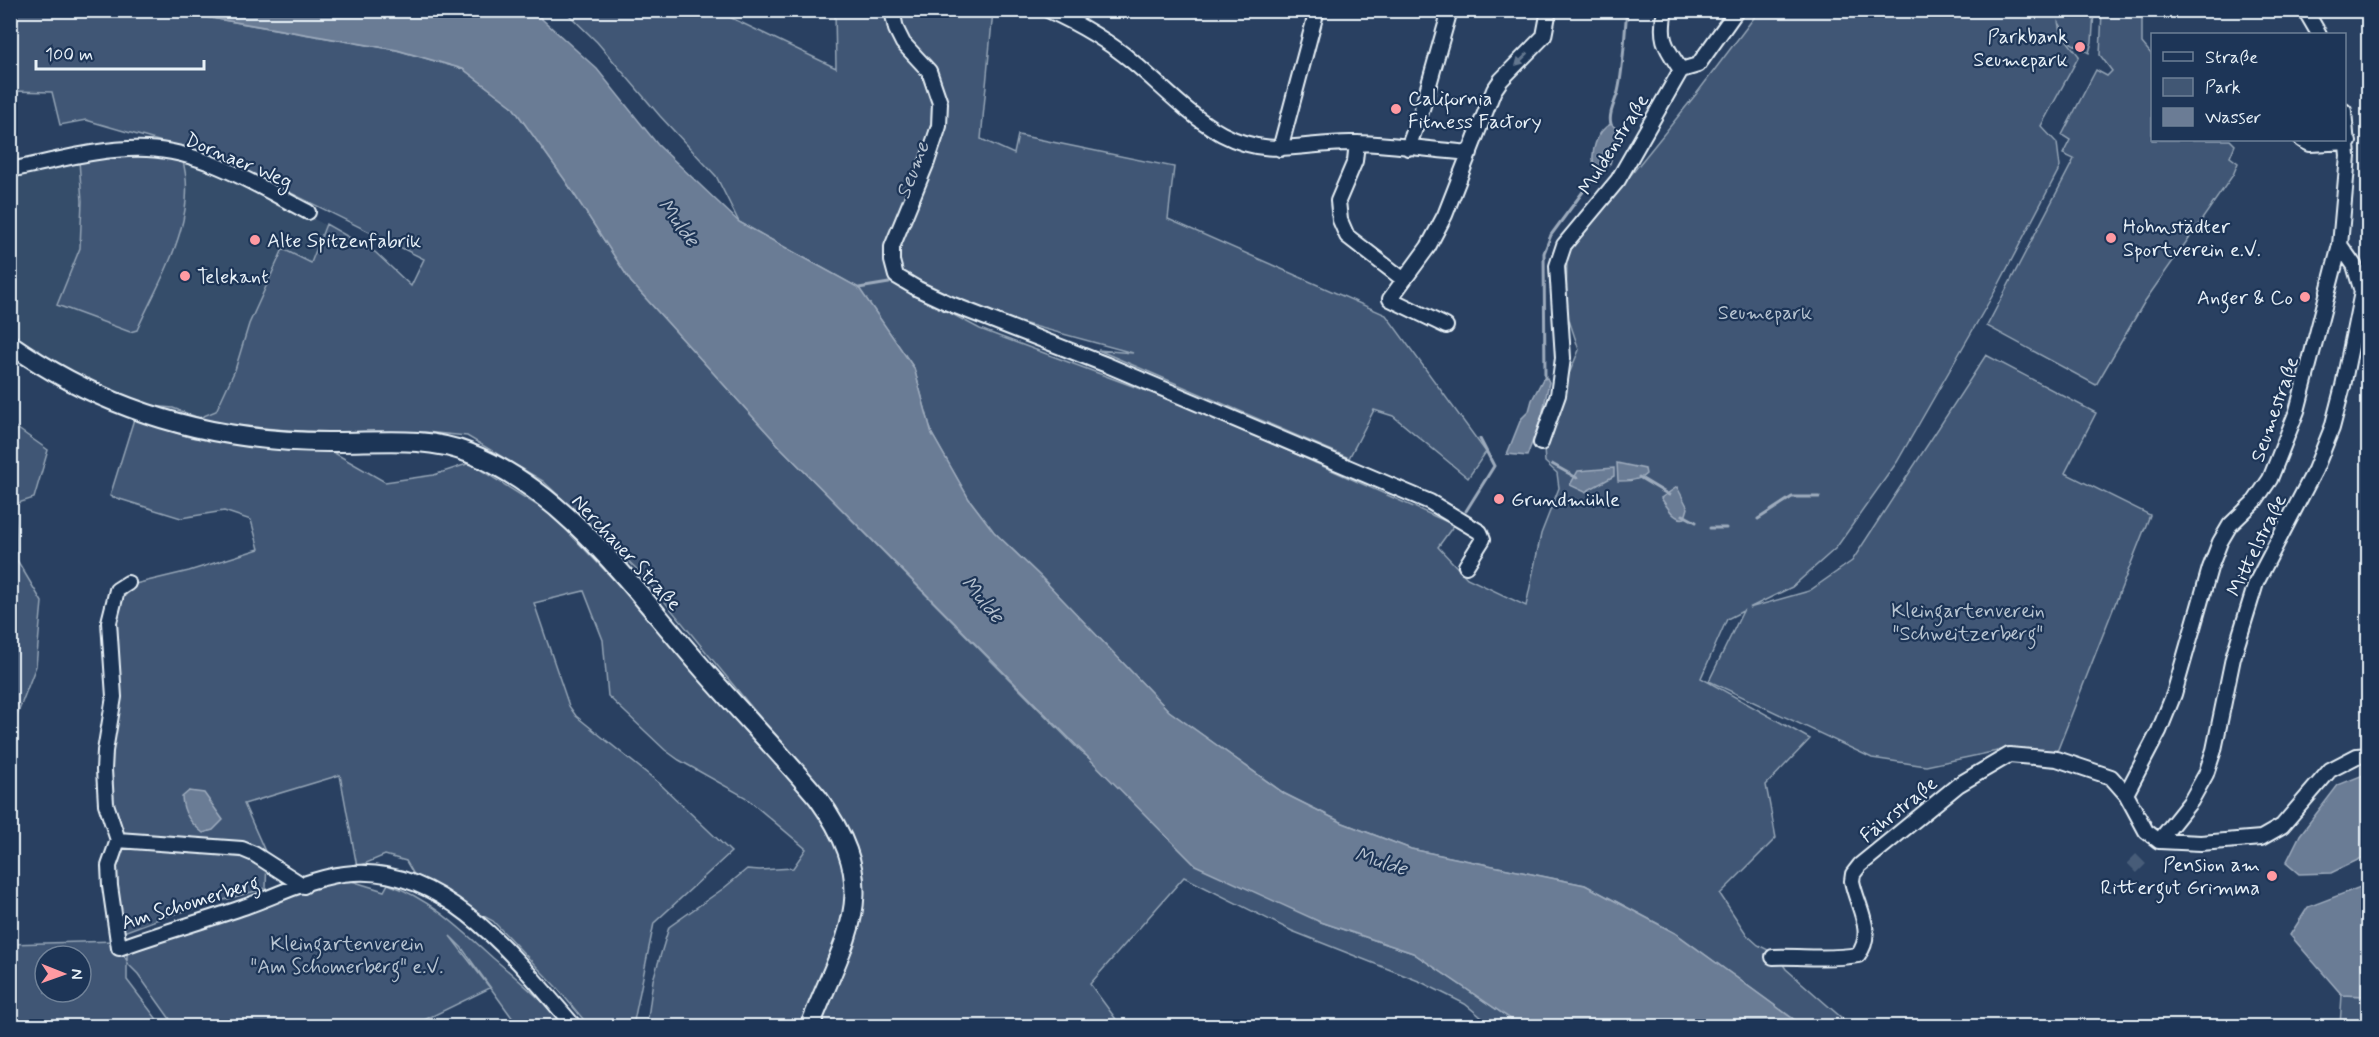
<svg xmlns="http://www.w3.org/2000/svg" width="2379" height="1037" font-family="Mynerve,sans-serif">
<rect width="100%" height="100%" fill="#294061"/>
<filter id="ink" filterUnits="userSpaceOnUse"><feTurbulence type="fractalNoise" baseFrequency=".0167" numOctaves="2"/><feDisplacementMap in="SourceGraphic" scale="12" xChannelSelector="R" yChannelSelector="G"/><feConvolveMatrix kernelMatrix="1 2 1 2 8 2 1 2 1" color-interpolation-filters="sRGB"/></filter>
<g filter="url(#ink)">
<path fill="#364d6b" d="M 182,158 L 258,189 L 325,225 L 311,263 L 283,250 L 249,324 L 235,370 L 216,411 L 199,418 L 173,408 L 151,406 L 59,365 L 11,330 L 11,175 L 79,161 L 82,201 L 80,248 L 57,305 Z"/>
<path fill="#415774" stroke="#94a4b6" stroke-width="1.5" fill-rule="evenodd" d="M 11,10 L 171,11 L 396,50 L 463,69 L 512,106 L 565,180 L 631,282 L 782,449 L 1081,752 L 1318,921 L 1413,953 L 1521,1026 L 1492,1026 L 1465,1004 L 1421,982 L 1292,931 L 1184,877 L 1090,984 L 1121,1026 L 816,1026 L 855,944 L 861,921 L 864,877 L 859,860 L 833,806 L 641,573 L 585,520 L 543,481 L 467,436 L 425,432 L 331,434 L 242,426 L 174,417 L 151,406 L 173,408 L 199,418 L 216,411 L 235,370 L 249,324 L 283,249 L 311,263 L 326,224 L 375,252 L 411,286 L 424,259 L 243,169 L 193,151 L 86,120 L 60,125 L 52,92 L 11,91 Z
M 2056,10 L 2057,16 L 2058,11 L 2094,11 L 2092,42 L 2089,53 L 2071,43 L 2058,21 L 2060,32 L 2079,56 L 2041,126 L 2057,143 L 2060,167 L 1998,286 L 1897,462 L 1836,548 L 1792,587 L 1749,608 L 1809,591 L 1852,561 L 1986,355 L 2096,413 L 2065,473 L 2150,515 L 2058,749 L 2052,754 L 2002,750 L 1926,766 L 1872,758 L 1709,681 L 1743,611 L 1727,619 L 1701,678 L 1810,739 L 1766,785 L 1776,838 L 1720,894 L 1747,935 L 1758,945 L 1776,954 L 1786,969 L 1851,1026 L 1803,1026 L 1675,933 L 1585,885 L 1411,849 L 1343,823 L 1285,794 L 1169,711 L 1040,576 L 994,532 L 969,499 L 932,434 L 914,368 L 859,288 L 739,222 L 716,176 L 660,116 L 597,42 L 565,11 L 717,11 L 836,68 L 835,11 L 993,11 L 981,139 L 1014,154 L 1018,135 L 1174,167 L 1168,219 L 1386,315 L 1486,452 L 1468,478 L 1393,416 L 1374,410 L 1349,458 L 1098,350 L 1133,353 L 913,293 L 980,329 L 1202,412 L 1454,525 L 1438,547 L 1467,578 L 1526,606 L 1541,534 L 1559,488 L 1557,473 L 1545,462 L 1543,436 L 1579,350 L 1566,311 L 1567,254 L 1697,93 L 1759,11 Z
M 2102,11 L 2142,11 L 2142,43 L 2152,55 L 2152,140 L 2230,140 L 2235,145 L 2230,157 L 2238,163 L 2233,175 L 2145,301 L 2096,385 L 1987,326 L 2074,159 L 2063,154 L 2070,140 L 2062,135 L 2096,70 L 2107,76 L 2112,71 L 2100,55 Z
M 114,150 L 182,158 C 200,218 161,277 137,330 L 130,332 L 57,305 L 80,248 L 82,201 L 79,161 Z
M 134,419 L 189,437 L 289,451 L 331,451 L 385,482 L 434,475 L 470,463 L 551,514 L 634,601 L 827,818 L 840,841 L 851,915 L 804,1026 L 647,1026 L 653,980 L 669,927 L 724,888 L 747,869 L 760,870 L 793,868 L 806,849 L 745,797 L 679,760 L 665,750 L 608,696 L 603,640 L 584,591 L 534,603 L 569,706 L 576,716 L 659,783 L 731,852 L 654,923 L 633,1026 L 589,1026 L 557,988 L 493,921 L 417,880 L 406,861 L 385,855 L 357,867 L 340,775 L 244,804 L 267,856 L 266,888 L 164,917 L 121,933 L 115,893 L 109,764 L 121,697 L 112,624 L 118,604 L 135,584 L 189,571 L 259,549 L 251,520 L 224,511 L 181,518 L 110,496 Z
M 11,424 L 48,450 L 34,498 L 15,504 L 17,560 L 42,602 L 36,666 L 11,731 Z
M 345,879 L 384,891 L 388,884 C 429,898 462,930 493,958 C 519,980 544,1002 567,1026 L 506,1026 L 513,1019 L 462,948 L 450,936 L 490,988 L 412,1026 L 175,1026 L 138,974 L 127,963 L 127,980 L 162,1026 L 11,1026 L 10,944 L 116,941 L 127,961 L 127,950 L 171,931 ZM 45,956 L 81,956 L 81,992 L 45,992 Z
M 2342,995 L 2368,996 L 2368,1026 L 2340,1026 Z"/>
<path fill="#6b7c95" stroke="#9dabbd" stroke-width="1.5" d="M 171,11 L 533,11 L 597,69 L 658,145 L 739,222 L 859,288 L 914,368 L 932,434 L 969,499 L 994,532 L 1040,576 L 1169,711 L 1285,794 L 1343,823 L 1411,849 L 1585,885 L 1675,933 L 1803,1026 L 1521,1026 L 1413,953 L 1318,921 L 1195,865 L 782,449 L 631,282 L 565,180 L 512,106 L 463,69 L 397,50 Z
M 1611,124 L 1618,130 L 1620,137 L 1615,144 L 1610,164 L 1599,170 L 1595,168 C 1589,154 1597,130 1611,124 Z
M 1547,378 L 1549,382 L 1542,416 L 1527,456 L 1507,454 L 1521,419 L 1529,411 L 1532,400 L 1543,379 Z
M 1617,463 L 1645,469 L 1646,474 C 1639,481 1627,481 1618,481 Z
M 1614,468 L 1614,476 L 1585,492 L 1570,485 L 1578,471 Z
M 1677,487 L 1688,508 L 1685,518 C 1674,521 1667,506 1661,498 Z
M 2368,773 L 2368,855 L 2331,873 L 2299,874 L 2286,863 L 2300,835 L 2338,785 Z
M 189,791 L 204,793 L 223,820 L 213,830 L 203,833 C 191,823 183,814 182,797 Z
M 2368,884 L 2368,996 L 2342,995 L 2290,935 L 2308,907 Z"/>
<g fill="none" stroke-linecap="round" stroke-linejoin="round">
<path stroke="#9dabbd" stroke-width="3" d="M 1611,124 C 1608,115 1615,102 1618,92 C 1624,65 1624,38 1627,10
M 899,247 L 904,234
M 859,288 L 889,283
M 1545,378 L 1544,253 L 1551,235 L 1599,170
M 1552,464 L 1577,478
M 1639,477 L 1669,495
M 1466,511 L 1494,466 L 1480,439
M 1683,515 L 1696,522
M 1758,519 L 1792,497 L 1819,497
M 1710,528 L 1726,528"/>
<path stroke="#465b78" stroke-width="14" stroke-dasharray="14 7" stroke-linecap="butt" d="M 2132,868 L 2141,859"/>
<g stroke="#e8f1f8" stroke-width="18">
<path id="street" d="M 892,10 L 896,29 L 903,43 L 929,71 L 940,103 L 939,126 L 927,162 L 892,247 L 892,261 L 896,276 L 918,289 L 948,303 L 1107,365 L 1430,502 L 1480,532 L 1483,539 L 1466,566
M 1048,10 C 1079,24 1107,40 1133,62 C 1162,86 1189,116 1222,134 C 1271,160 1307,141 1356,143 C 1394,144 1432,150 1470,153
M 1665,10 C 1659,40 1665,46 1681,70
M 2305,10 L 2319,34
M 2302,140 L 2310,144 L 2349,142
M 1357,143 L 1355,161 L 1338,201 L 1340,220 L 1347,236 L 1404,280
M 1408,148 L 1422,109 L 1450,10
M 1280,149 L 1317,10
M 10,170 C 55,161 101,147 147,149 C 204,151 258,186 308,212
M 2340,245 L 2354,265 L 2368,312
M 1446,326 L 1390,299 L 1428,247 L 1445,215 L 1494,90 L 1501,80 L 1544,36 L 1549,10
M 1541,443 L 1558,395 L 1563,358 L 1557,266 L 1564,245 L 1618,180 L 1681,70 L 1698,65 L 1737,10
M 128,583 L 117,590 L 109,622 L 114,697 L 105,751 L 104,770 L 106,804 L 118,840 L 242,849 L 254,854 L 304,886
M 2126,794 L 2159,731 L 2174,694 L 2210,568 L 2220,542 L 2230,525 L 2255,501 L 2270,479 L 2297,411 L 2340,245 L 2348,156 L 2344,111
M 118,840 L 109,866 L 110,886 L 119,948 C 160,933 201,922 241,908 C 277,896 315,875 354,873 C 448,867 519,963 574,1026
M 2159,841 L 2191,801 L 2206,774 L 2214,750 L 2233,658 L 2256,583 L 2315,470 L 2332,428 L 2343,386 L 2362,292
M 1773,957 C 1801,956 1830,960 1858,955 C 1876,932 1857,907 1852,881 L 1853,874 L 1860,865 L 1958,785 L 2009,755 L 2057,759 L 2111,777 L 2126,794 L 2146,831 L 2159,841 L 2201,843 L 2261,838 L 2282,826 L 2330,770 L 2357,756 L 2368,755"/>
</g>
<g stroke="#e8f1f8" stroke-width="22">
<path id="secondary" d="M 10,344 C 105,411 212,442 328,442 C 375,443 424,435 469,453 C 563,490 627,581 691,655 C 732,704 777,749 818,798 C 885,891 846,933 810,1026"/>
</g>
<use href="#street" stroke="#1d3557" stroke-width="14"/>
<use href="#secondary" stroke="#1d3557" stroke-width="18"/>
</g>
<defs><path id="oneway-solid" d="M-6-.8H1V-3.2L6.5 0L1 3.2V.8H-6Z" transform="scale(1.5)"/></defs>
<use fill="#64778f" href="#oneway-solid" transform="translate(1522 59) rotate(135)"/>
</g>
<g fill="#ff9aa2" stroke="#1d3557" stroke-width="2">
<circle cx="2080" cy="47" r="6"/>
<circle cx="1396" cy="109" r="6"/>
<circle cx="2111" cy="238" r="6"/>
<circle cx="255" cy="240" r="6"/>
<circle cx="185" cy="276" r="6"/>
<circle cx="2305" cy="297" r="6"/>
<circle cx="1499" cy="499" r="6"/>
<circle cx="2272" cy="876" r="6"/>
</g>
<g text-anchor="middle" stroke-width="4.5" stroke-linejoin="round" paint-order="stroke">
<g font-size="20" fill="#e8f1f8" stroke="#1d3557" text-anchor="start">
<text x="2068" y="43" text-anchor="end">Parkbank<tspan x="2068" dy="23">Seumepark</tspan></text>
<text x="1408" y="105">California<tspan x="1408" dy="23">Fitness Factory</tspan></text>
<text x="2123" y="233">Hohnstädter<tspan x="2123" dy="23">Sportverein e.V.</tspan></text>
<text x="267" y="247">Alte Spitzenfabrik</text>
<text x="197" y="283">Telekant</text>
<text x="2293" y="304" text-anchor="end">Anger &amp; Co</text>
<text x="1511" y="506">Grundmühle</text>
<text x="2260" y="871" text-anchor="end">Pension am<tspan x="2260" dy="23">Rittergut Grimma</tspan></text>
</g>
<g font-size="20" fill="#e8f1f8" stroke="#1d3557">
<text transform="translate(1613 144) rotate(-58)" y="7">Muldenstraße</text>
<text transform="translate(239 160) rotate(23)" y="7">Dornaer Weg</text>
<text transform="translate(2274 409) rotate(-71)" y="7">Seumestraße</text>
<text transform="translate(2256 545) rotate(-64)" y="7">Mittelstraße</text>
<text transform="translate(627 552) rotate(47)" y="7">Nerchauer Straße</text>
<text transform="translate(1898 809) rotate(-39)" y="7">Fährstraße</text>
<text transform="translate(190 902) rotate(-17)" y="7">Am Schomerberg</text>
</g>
<g font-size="20" fill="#b6c3d0" stroke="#1d3557">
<text x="1765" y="319">Seumepark</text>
<text x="1968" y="617">Kleingartenverein<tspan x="1968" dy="23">"Schweitzerberg"</tspan></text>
<text x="347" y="950">Kleingartenverein<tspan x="347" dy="23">"Am Schomerberg" e.V.</tspan></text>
</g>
<g font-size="21" font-style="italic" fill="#b6c2d0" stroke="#1d3557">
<text transform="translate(912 170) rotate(-69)" y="7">Seume</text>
<text transform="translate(679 222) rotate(53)" y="7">Mulde</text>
<text transform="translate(983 599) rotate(50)" y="7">Mulde</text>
<text transform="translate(1381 861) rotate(17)" y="7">Mulde</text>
</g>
</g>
<rect width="2379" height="1037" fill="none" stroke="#1d3557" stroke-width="36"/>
<rect x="18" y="18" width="2343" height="1001" fill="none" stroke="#e8f1f8" stroke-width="2" filter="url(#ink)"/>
<rect x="2151" y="33" width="195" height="108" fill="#1d3557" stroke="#6e8097" stroke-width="1.5"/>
<rect x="2163" y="52" width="30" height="9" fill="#1d3557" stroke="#6e8097" stroke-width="1.5"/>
<text x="2205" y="63" font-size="18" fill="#e8f1f8">Straße</text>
<rect x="2163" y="78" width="30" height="18" fill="#415774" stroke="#6e8097" stroke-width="1.5"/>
<text x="2205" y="93" font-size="18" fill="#e8f1f8">Park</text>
<rect x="2163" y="108" width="30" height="18" fill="#6b7c95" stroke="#6e8097" stroke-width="1.5"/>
<text x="2205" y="123" font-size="18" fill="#e8f1f8">Wasser</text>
<g transform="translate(63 974) rotate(91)"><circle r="28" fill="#1d3557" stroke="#6e8097" stroke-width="1.5"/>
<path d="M0-4.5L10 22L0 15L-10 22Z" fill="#ff9aa2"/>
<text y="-9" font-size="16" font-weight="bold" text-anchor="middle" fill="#e8f1f8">N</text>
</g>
<path d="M36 60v9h168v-9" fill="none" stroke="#e8f1f8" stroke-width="3"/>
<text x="45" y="60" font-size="18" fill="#e8f1f8" stroke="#1d3557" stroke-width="4.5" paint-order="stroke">100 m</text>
</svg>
